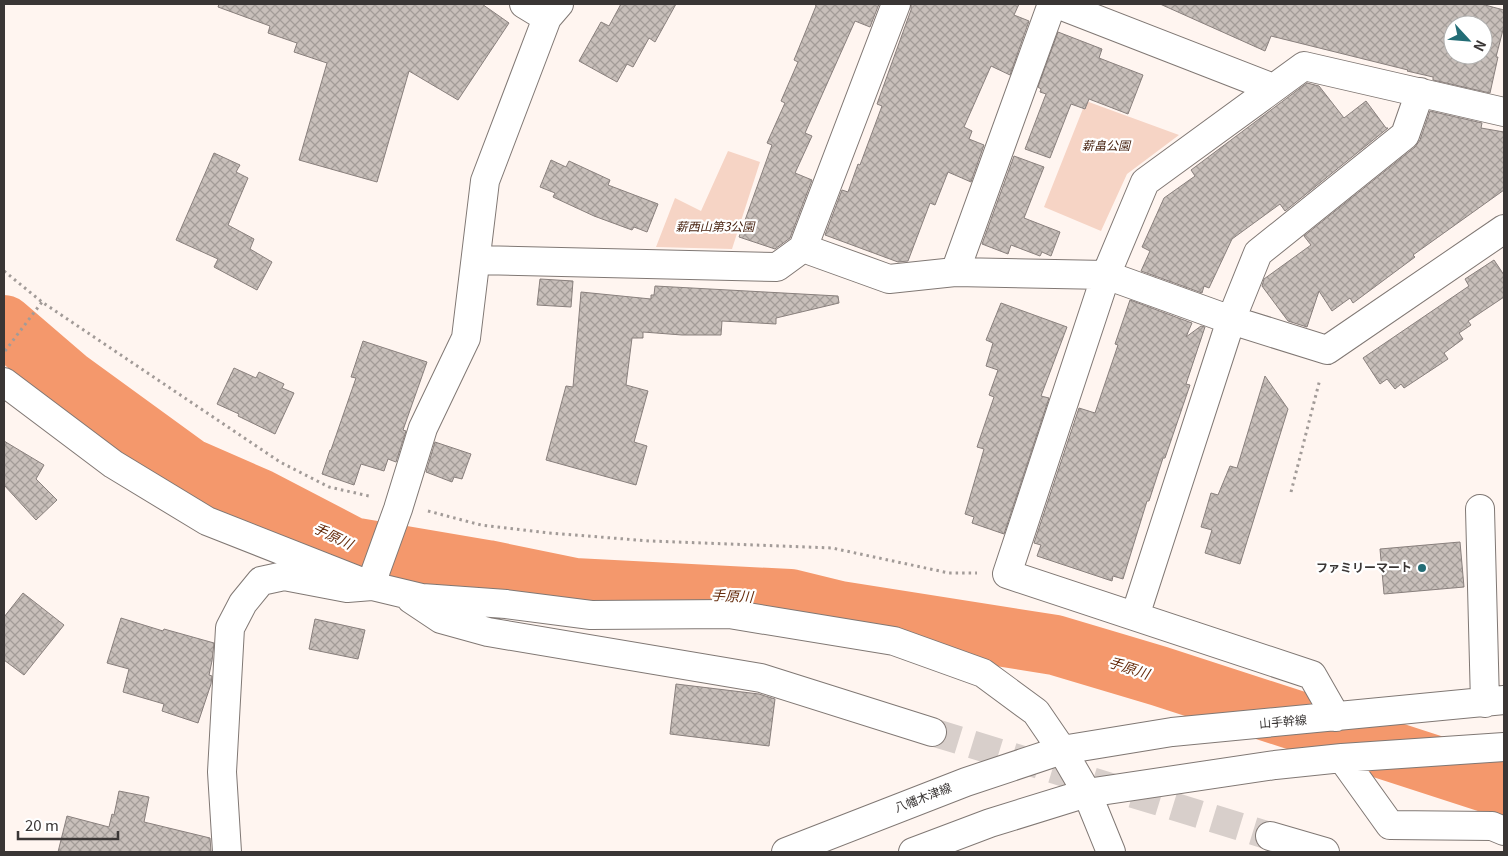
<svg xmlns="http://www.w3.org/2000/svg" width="1508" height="856" font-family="Georgia,'Noto Sans JP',serif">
<defs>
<pattern id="building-cross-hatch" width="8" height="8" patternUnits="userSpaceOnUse" patternTransform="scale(1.25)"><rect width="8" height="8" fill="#c8bfba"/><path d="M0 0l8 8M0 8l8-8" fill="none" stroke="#a39c98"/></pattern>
</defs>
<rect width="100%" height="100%" fill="#fff5f0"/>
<path fill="#f6d4c5" d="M 1086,101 L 1179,135 L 1127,174 L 1101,231 L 1044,207 Z
M 728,151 L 760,162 L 732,249 L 656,247 L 675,198 L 701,211 Z"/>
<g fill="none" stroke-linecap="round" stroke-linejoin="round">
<path stroke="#f4986c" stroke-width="60" d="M 4,325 L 68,380 L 189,468 L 260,499 L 352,547 L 487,570 L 574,588 L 790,599 L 839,611 L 1055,645 L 1159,676 L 1504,788"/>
</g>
<path fill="url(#building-cross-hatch)" stroke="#89807d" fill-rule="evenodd" d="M 219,4 L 482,4 L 509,23 L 458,100 L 409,71 L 377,182 L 299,160 L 327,63 L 294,52 L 297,43 L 268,33 L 270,26 L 218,7 Z
M 621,4 L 676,4 L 655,42 L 649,38 L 633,67 L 627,64 L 617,82 L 579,61 L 601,22 L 609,26 Z
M 815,4 L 879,4 L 870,27 L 855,21 L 805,133 L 812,136 L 795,173 L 812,180 L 790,238 L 775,249 L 739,237 L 772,145 L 767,143 L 785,103 L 781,101 L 798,62 L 794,60 L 816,6 Z
M 911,4 L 1019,4 L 1014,15 L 1029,21 L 1010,75 L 991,66 L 964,127 L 972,131 L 969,139 L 984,145 L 971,182 L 948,172 L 935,205 L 930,203 L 908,261 L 898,262 L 825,235 L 842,190 L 848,192 L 858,164 L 860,165 L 882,106 L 877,104 L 911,10 Z
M 1160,4 L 1481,4 L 1504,10 L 1504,26 L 1496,57 L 1498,57 L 1490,93 L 1433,80 L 1433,77 L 1407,71 L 1408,70 L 1271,36 L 1265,51 ZM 1453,25 L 1483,25 L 1483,55 L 1453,55 Z
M 1058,32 L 1102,49 L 1099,58 L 1143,75 L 1128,114 L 1089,99 L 1085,109 L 1071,104 L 1050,158 L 1025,149 L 1046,94 L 1040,92 L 1041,89 L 1038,87 Z
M 1307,83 L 1319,86 L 1344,118 L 1366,101 L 1386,128 L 1388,128 L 1285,211 L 1280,204 L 1232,239 L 1209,288 L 1204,286 L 1202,293 L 1141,271 L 1150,251 L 1142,247 L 1164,198 L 1195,176 L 1191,170 Z
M 1430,111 L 1482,123 L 1481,128 L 1504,132 L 1504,190 L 1413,255 L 1415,257 L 1353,303 L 1350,298 L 1332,311 L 1319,291 L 1307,327 L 1288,321 L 1262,286 L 1264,279 L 1311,245 L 1304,236 L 1415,147 L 1420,140 Z
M 214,153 L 240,165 L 236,172 L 248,178 L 228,225 L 254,239 L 250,249 L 272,262 L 257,290 L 214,267 L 218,259 L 176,240 Z
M 1014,156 L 1044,167 L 1024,218 L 1060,232 L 1051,256 L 1042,252 L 1040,256 L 1011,245 L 1008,254 L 982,244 Z
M 551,160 L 566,167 L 569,161 L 610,180 L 608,185 L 658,204 L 647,232 L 634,227 L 632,230 L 594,216 L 553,197 L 555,193 L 540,187 Z
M 1494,260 L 1504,275 L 1504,297 L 1468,321 L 1471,325 L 1459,333 L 1463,339 L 1444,353 L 1448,359 L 1404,388 L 1401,384 L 1395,389 L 1387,379 L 1380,384 L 1363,358 L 1469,286 L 1465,279 Z
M 540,279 L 573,281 L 571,307 L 537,305 Z
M 655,286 L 838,296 L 839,303 L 776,318 L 776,324 L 722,321 L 721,335 L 682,335 L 643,332 L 643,338 L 632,338 L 626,385 L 648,391 L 634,442 L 647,446 L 636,485 L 546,460 L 566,386 L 573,387 L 581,292 L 651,299 L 651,295 L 654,295 Z
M 1130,300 L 1192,323 L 1186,337 L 1201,326 L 1205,327 L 1186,384 L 1190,385 L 1165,458 L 1163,458 L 1149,501 L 1147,501 L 1123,579 L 1113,576 L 1112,581 L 1037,556 L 1041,545 L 1034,543 L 1079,408 L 1095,413 L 1118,345 L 1115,344 Z
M 1001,303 L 1067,327 L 1041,396 L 1049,398 L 1004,534 L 972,523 L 974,517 L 965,514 L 984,449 L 977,447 L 994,397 L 989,395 L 998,370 L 986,366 L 993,343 L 986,340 Z
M 363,341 L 427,362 L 403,430 L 406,431 L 396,462 L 388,459 L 384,471 L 361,464 L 354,485 L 322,474 L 330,450 L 331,450 L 356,378 L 351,377 Z
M 234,368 L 256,378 L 259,372 L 284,384 L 282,388 L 294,393 L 275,434 L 238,416 L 239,414 L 217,404 Z
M 1265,376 L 1288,409 L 1240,564 L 1205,553 L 1212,530 L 1201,527 L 1211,493 L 1218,495 L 1230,466 L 1237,468 Z
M 4,441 L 44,465 L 36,479 L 57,500 L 36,520 L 4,485 Z
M 435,442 L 471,454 L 462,479 L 454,477 L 452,482 L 426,472 Z
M 1460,542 L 1464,587 L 1384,594 L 1380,549 Z
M 23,593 L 64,625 L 24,675 L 4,660 L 4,617 Z
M 121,618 L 163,631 L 164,629 L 214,643 L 212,661 L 209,675 L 212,676 L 211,684 L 198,723 L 162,711 L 164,704 L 123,692 L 129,669 L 107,663 Z
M 315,619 L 365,630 L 358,659 L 309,649 Z
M 676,684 L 759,694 L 775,699 L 769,746 L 670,734 Z
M 119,791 L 149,797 L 144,822 L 210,838 L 211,852 L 58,852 L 67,816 L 109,827 L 112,814 L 114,815 Z"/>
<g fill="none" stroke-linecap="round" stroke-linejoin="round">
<path stroke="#d8cfcb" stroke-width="28" stroke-dasharray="28 14" stroke-linecap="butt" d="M 932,732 L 1270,836"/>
<g stroke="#807874" stroke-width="30">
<path id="minor" d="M 524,4 L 547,18
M 1057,4 L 1273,88
M 803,248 L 889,279 L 955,272 L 1106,275 L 1145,182 L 1304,66 L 1504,112
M 476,260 L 777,267 L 803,248 L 896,4
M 955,272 L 1052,4
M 4,382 L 113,464 L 207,521 L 372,586 L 422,598 L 506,604 L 591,615 L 729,614 L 894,641 L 983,673 L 1036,712 L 1062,750 L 1087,793 L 1111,852
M 1480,509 L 1485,703
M 411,599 L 441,619 L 488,632 L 761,678 L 932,732
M 1135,616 L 1231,320 L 1258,253 L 1405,135 L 1420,92
M 1336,717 L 1312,675 L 1007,574 L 1106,275 L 1231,320 L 1327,350 L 1504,229
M 1062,750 L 1172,732 L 1504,700
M 1342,758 L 1390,825 L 1492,826 L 1504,831
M 1087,793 L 1275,765 L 1342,758 L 1504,747
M 1270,836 L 1325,852
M 227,852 L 222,772 L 230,628 L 243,603 L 261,581 L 284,576 L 347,588 L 372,586 L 376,570 L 398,509 L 423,428 L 466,338 L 485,181 L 547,18 L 559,4"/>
</g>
<g stroke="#807874" stroke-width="30">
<path id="major" d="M 786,852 L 966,782 L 1062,750
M 913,852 L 990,823 L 1087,793"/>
</g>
<path stroke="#a29b98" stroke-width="3" stroke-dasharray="2.5 4" stroke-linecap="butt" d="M 4,271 L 42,302 L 280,462 L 329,487 L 369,496
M 5,351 L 42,302
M 1291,492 L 1320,379
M 428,511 L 481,525 L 549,533 L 650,541 L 832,548 L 949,573 L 977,573"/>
<use href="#minor" stroke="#fff" stroke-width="28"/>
<use href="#major" stroke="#fff" stroke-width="28"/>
</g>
<circle fill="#236d76" stroke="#fff" stroke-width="2" cx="1422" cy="568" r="5"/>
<g text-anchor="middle" stroke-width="4.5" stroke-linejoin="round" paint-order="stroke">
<g font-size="12" font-style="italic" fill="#482311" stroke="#fff">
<text x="1106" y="150">薪畠公園</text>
<text x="715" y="231">薪西山第3公園</text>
</g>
<g font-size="12" font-weight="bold" fill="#3a3635" stroke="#fff" text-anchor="end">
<text x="1412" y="572">ファミリーマート</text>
</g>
<g font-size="12" fill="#3a3635" stroke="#fff">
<text transform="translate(1283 722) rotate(-5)" y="4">山手幹線</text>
<text transform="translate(923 798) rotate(-21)" y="4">八幡木津線</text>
</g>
<g font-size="14" font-style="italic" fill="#662c0c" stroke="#fff">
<text transform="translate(333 536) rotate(26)" y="5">手原川</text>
<text transform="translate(732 596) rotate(3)" y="5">手原川</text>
<text transform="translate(1129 668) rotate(18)" y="5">手原川</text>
</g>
</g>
<rect width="1508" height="856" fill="none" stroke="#3a3635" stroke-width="10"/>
<g transform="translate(1468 40) rotate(116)"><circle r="24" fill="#ffffff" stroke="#b0afae"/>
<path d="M0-4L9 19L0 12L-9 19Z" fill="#236d76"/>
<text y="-8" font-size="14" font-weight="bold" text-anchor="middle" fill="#3a3635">N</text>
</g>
<path d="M18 831v8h100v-8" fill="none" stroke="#3a3635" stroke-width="2.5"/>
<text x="25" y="831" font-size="15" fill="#3a3635" stroke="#ffffff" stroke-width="4" paint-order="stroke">20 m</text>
</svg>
